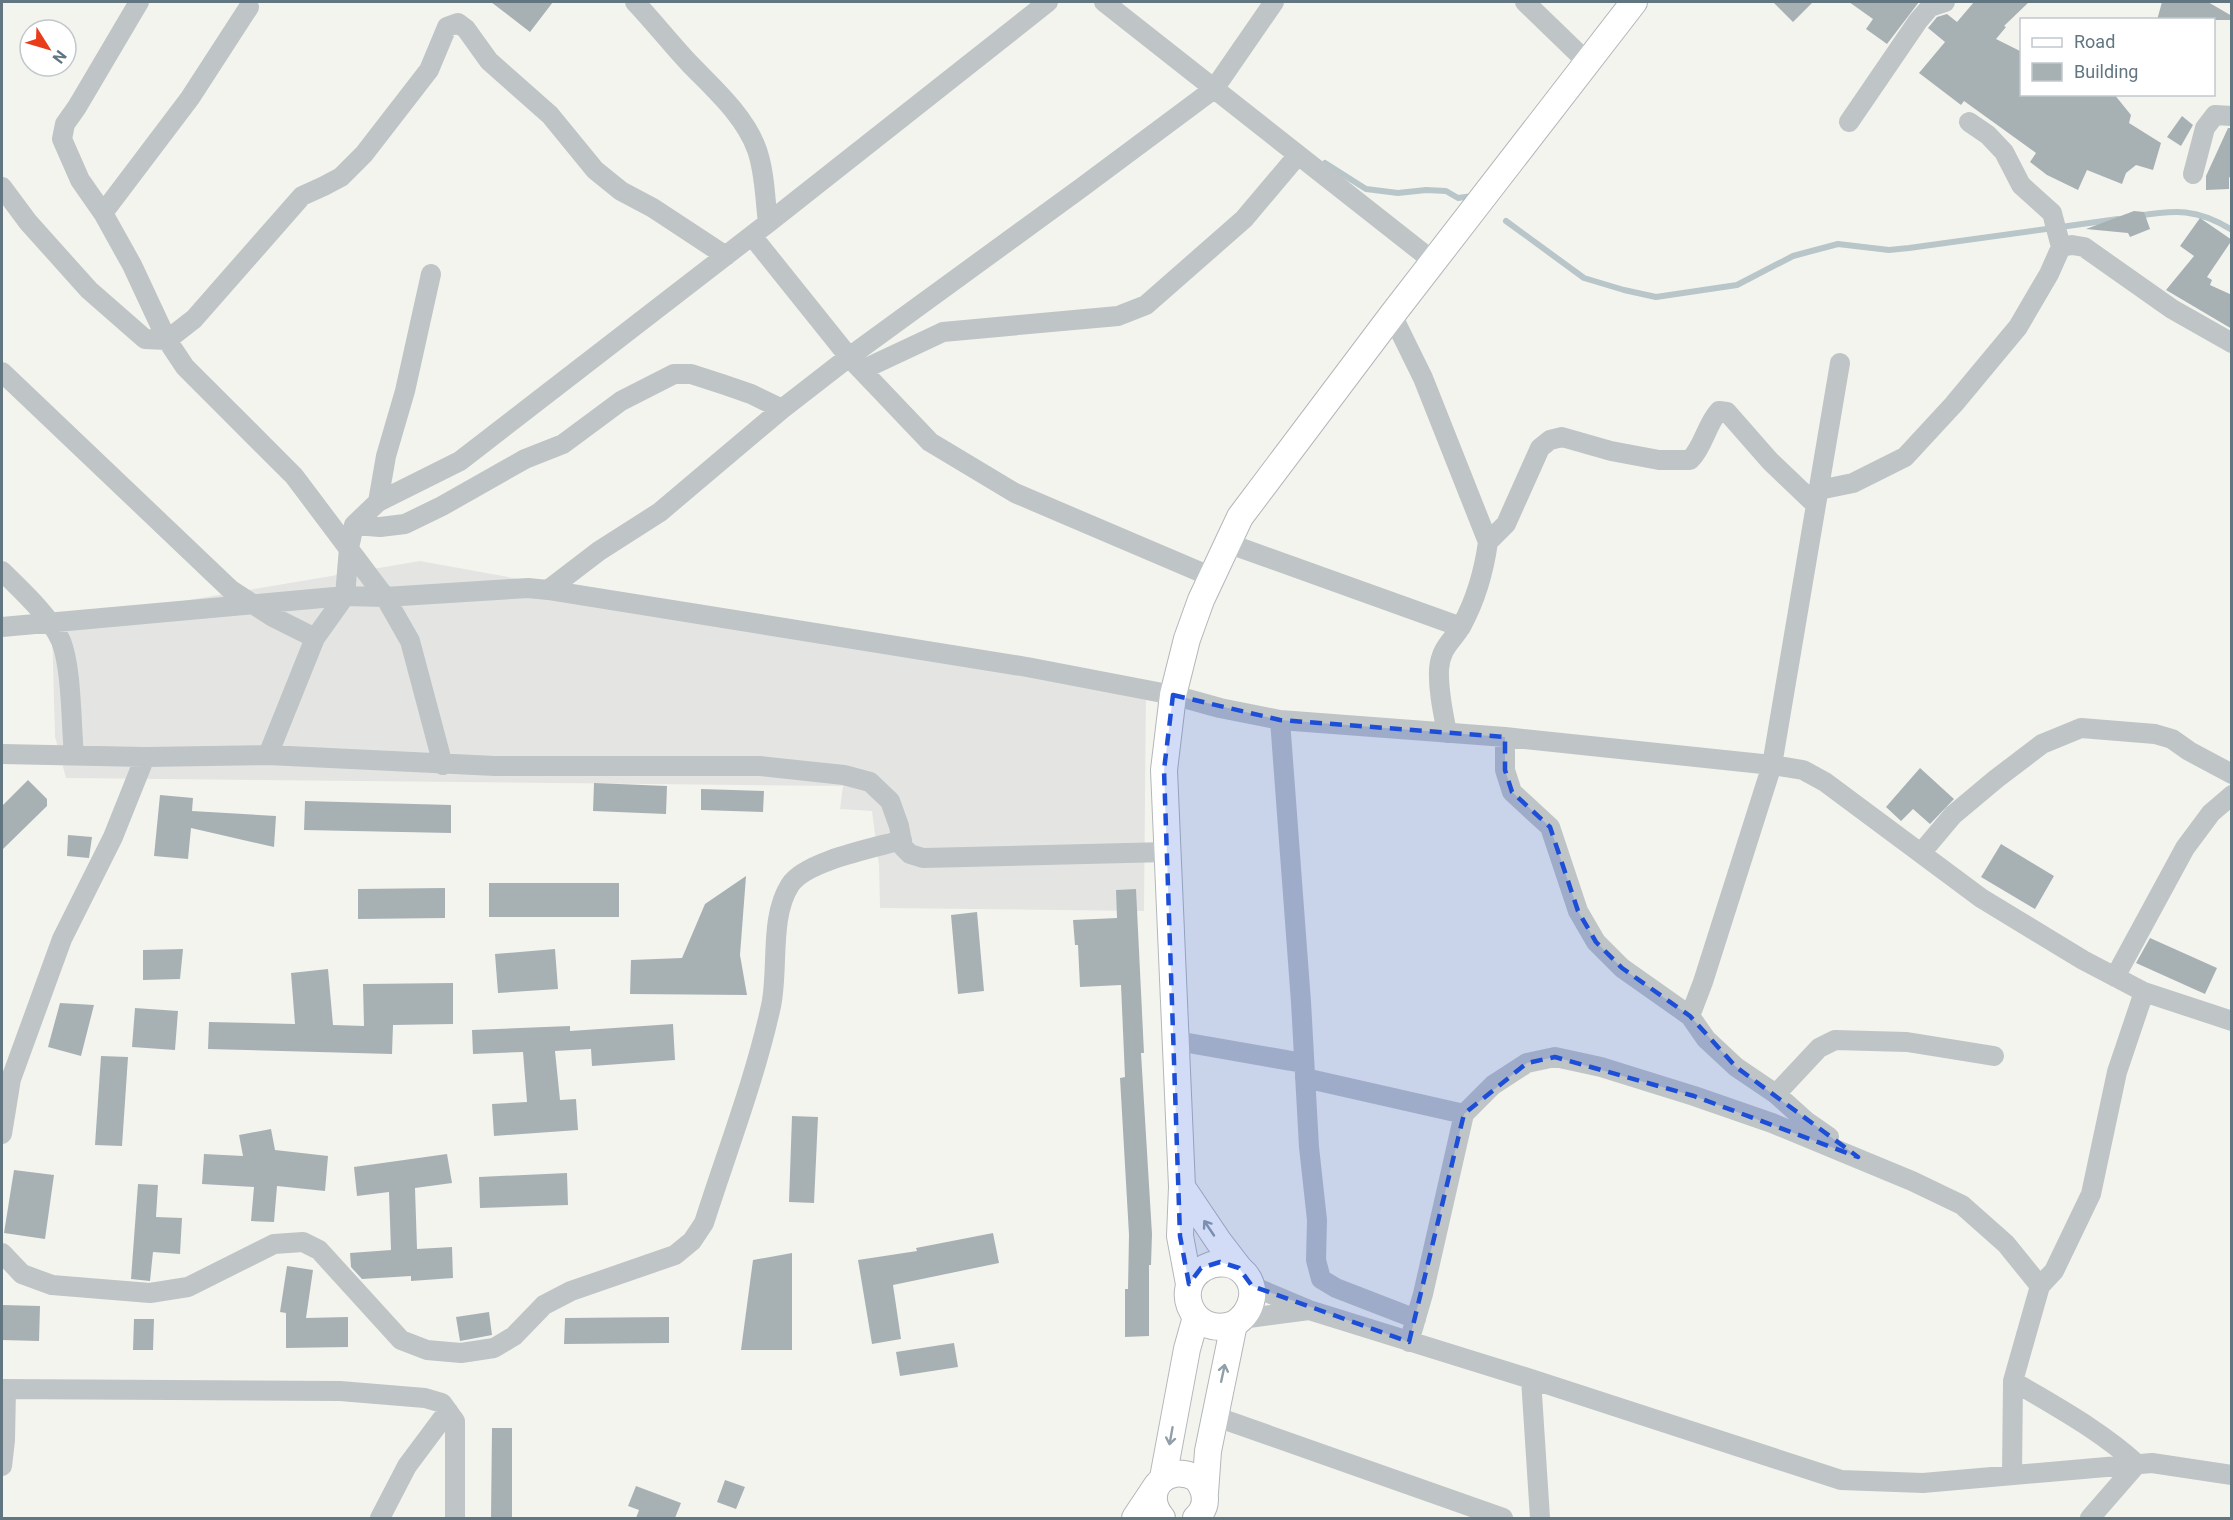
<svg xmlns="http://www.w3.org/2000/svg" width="2233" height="1520" font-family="Roboto,sans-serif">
<rect width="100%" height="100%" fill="#f4f4ef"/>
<path fill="#e4e5e3" d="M 420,561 L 1146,692 L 1144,911 L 880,908 L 879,866 L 872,811 L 840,809 L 843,786 L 66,778 L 55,737 L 52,630 L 58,622 Z"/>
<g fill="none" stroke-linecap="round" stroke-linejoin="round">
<path stroke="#b8c6c9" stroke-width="6" d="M 1325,163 L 1366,189 L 1398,193 L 1426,190 L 1446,191 L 1458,198 L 1473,196
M 2137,216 C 2175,210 2197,208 2232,230
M 1506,221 L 1584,278 L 1624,290 L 1656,297 L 1737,285 L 1793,256 L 1838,244 L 1889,250 L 1909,248 L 2118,219"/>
</g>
<path fill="#a7b1b4" d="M 491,2 L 553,2 L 530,32 Z
M 1773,2 L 1813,2 L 1793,22 Z
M 1849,2 L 1919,2 L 1887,44 L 1866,29 L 1873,19 Z
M 1974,2 L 2029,2 L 2004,26 L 2006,27 L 1996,39 L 2022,52 L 2022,94 L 2114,94 L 2131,115 L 2129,123 L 2161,143 L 2153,170 L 2136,165 L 2126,173 L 2122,184 L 2087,170 L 2078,190 L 2047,175 L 2030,162 L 2036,153 L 1964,101 L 1961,105 L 1919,73 L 1945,42 L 1928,28 L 1937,17 L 1947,14 L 1957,22 Z
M 2162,2 L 2208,2 L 2232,16 L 2232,20 L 2157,20 Z
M 2182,116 L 2193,125 L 2181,146 L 2167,137 Z
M 2228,128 L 2232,128 L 2232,179 L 2229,177 L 2229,189 L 2206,190 L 2206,176 Z
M 2134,211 L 2144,212 L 2150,229 L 2130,237 L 2128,233 L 2086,229 Z
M 2200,218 L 2232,240 L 2207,277 L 2212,280 L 2210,285 L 2232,295 L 2232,329 L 2166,290 L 2194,256 L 2180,246 Z
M 1920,768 L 1954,799 L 1930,824 L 1913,809 L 1901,821 L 1886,807 Z
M 28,780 L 47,799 L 47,806 L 2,850 L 2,806 Z
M 594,783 L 667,786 L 666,814 L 593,811 Z
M 701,789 L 764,791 L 763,812 L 701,810 Z
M 160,795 L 193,798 L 192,811 L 276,816 L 274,847 L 191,828 L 188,859 L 154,856 Z
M 305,801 L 451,805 L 451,833 L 304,830 Z
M 68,835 L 92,837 L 89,858 L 67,856 Z
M 2001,844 L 2054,876 L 2035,909 L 1981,877 Z
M 746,876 L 740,955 L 747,995 L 630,994 L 631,960 L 682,958 L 705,904 Z
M 489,883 L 619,883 L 619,917 L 489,917 Z
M 445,888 L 445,918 L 358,919 L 358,889 Z
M 1136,889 L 1144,1053 L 1141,1053 L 1152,1234 L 1151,1265 L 1149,1265 L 1149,1336 L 1125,1337 L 1125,1289 L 1128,1289 L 1129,1235 L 1120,1078 L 1125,1077 L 1121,985 L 1080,987 L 1078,945 L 1075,945 L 1073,920 L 1117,918 L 1116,890 Z
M 977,912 L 984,991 L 958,994 L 951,915 Z
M 2150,938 L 2217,968 L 2205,994 L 2136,963 Z
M 183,949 L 180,979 L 143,980 L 143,950 Z
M 555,949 L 558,989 L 498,993 L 495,954 Z
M 328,969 L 333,1025 L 364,1026 L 363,984 L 453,983 L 453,1024 L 393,1025 L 392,1054 L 208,1049 L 209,1022 L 295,1024 L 291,973 Z
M 60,1003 L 94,1005 L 81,1056 L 48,1047 Z
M 135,1008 L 178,1011 L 175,1050 L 132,1047 Z
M 673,1024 L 675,1060 L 592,1066 L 591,1049 L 555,1051 L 560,1100 L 576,1099 L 578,1130 L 494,1136 L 492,1104 L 527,1102 L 523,1052 L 473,1054 L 472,1030 L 570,1026 L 570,1031 Z
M 101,1056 L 128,1057 L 122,1146 L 95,1145 Z
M 792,1116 L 818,1117 L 814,1203 L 789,1202 Z
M 271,1129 L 275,1150 L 328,1156 L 325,1191 L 277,1186 L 274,1222 L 251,1221 L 254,1187 L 202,1184 L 204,1154 L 243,1156 L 239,1135 Z
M 447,1154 L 452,1183 L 415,1188 L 417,1249 L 452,1247 L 453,1278 L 411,1281 L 411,1276 L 362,1279 L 351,1267 L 350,1253 L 391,1250 L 389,1192 L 357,1196 L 354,1167 Z
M 14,1170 L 54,1175 L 45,1239 L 4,1233 Z
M 567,1173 L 568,1205 L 480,1208 L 479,1177 Z
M 138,1184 L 158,1185 L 156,1217 L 182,1218 L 180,1254 L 153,1252 L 150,1281 L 131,1279 Z
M 993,1233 L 999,1263 L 893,1285 L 901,1339 L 872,1344 L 858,1260 L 917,1251 L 916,1248 Z
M 792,1253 L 792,1350 L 741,1350 L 753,1260 Z
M 287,1266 L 313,1270 L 306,1318 L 348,1317 L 348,1347 L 286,1348 L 286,1313 L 280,1312 Z
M 2,1305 L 40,1306 L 39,1341 L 2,1340 Z
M 489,1312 L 492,1335 L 460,1341 L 456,1317 Z
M 669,1317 L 669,1343 L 564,1344 L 565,1318 Z
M 134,1319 L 154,1319 L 153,1350 L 133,1350 Z
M 954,1343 L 958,1367 L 900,1376 L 896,1352 Z
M 492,1428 L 512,1428 L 512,1518 L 491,1518 Z
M 725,1480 L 745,1487 L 736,1509 L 717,1502 Z
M 636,1486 L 681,1503 L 675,1518 L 636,1518 L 639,1510 L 628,1506 Z"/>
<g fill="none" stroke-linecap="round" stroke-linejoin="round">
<g stroke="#b2b7ba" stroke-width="28">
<path id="major" d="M 1182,1187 L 1219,1242 L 1239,1268
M 1189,1284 L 1180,1236 L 1182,1187 L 1164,770 L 1173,695 L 1187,639 L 1201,600 L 1240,517 L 1392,315 L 1634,2
M 1163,1478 L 1187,1349 L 1196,1317
M 1205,1493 L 1208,1451 L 1234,1324 C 1253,1312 1260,1286 1241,1270 C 1233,1263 1220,1262 1211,1265 C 1168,1280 1190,1340 1234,1324
M 1135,1518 L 1157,1485
M 1162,1518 C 1140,1492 1166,1462 1196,1478 C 1207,1491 1209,1506 1196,1518"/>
</g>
<path stroke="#bfc4c6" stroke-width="20" d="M 139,2 L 77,107 L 65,124 L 62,139 L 80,180 L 103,213 L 132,265 L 167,340 L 185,367 L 294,476 L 385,597 L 410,641 L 443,765
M 635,2 C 654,22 671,44 690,64 C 714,89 745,116 757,150 C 765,173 765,199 768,223
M 1104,2 L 1433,261
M 1525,2 L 1587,62
M 1849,122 L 1918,21 L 1930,7 L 1945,2
M 1969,122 L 1988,135 L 2004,152 L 2021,185 L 2052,213 L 2061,247
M 2193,174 L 2205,128 L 2215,115 L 2232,116
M 2,187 L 28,222 L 89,290 L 145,339 L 167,340 L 194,319 L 302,196 L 324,186 L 341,177 L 364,154 L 429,70 L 447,27 L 458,23 L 466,29 L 489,61 L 550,115 L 595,170 L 621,191 L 653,208 L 726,256
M 103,213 L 190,98 L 249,7
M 752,236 L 849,357 L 930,442 L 1015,493 L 1212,577
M 1392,315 L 1423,378 L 1488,542 C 1484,571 1476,599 1462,625 C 1453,641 1441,646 1439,669 C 1438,690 1443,712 1447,733
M 862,370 L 943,332 L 1118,316 L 1146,305 L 1244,219 L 1298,155
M 2,372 L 231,590 L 273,617 L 315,638
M 1819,490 L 1853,483 L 1905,457 L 1954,404 L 2018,327 L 2049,274 L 2061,247 L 2072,245 L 2084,247 L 2172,309 L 2232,343
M 378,502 L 386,456 L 405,391 L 431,274
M 354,525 L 380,527 L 405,524 L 442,506 L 525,459 L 563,444 L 621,401 L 674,374 L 691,374 L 722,384 L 751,394 L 782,409
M 1488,542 L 1506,524 L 1540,448 L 1550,440 L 1562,437 L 1611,451 L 1659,460 L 1690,460 C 1704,446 1706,425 1719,411 L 1727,412 L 1770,461 L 1816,505
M 1227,543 L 1461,627
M 2,571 C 21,590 50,616 61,641 C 72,669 71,724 74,755
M 548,590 L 599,551 L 660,512 L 782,409 L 849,357 L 1081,188 L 1214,89 L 1274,2
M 2,627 L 345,596 L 385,597 L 528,588 L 548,590 L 1027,667 L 1173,695 L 1220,708 L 1280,720 L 1505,737 L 1772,765 L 1803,770 L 1825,782 L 1981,898 L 2083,960 L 2144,992 L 2232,1021
M 1280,720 L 1301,1002 L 1309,1147 L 1317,1220 L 1316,1260 L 1321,1279 L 1336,1288 L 1416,1319
M 1505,737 L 1505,770 L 1512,792 L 1550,827 L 1578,911 L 1596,942 L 1622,968 L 1690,1016 L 1706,1039 L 1736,1067 L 1776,1094 L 1806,1121 L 1829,1137
M 2,754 L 145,757 L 268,755 L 495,766 L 760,766 L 844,775 L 870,782 L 890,801 L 899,826 L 903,847 L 910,854 L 923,858 L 1167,852
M 268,755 L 315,638 L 345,596 L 349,548 L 354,525 L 378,502 L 460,461 L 768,223 L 1048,2
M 1921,853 L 1953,815 L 1996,779 L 2042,744 L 2081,728 L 2155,734 L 2172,739 L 2189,751 L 2232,774
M 2115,977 L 2185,848 L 2211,813 L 2232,795
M 1690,1016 L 1703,982 L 1772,765 L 1840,363
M 1177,1041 L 1303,1063
M 1305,1078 L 1464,1114
M 1776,1094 L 1819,1048 L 1835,1040 L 1907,1042 L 1994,1056
M 2,1134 L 11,1079 L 62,939 L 113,837 L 145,757
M 2,1253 L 22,1274 L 52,1285 L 150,1293 L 188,1287 L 274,1244 L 303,1242 L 319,1250 L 401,1340 L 427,1350 L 461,1353 L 494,1348 L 514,1336 L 544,1305 L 571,1291 L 675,1255 L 692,1241 L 704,1223 C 727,1151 755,1079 771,1006 C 779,969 769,918 790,885 C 805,861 874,848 902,840
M 1252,1286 L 1309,1310 L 1531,1379 L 1841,1480 L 1923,1483 L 2152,1463 L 2232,1475
M 1241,1319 L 1309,1310
M 1409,1342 L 1423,1294 L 1464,1114 L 1493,1085 L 1527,1063 L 1555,1057 L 1601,1067 L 1694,1096 L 1772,1123 L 1912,1181 L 1962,1205 L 2006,1244 L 2040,1286
M 1531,1379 L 1540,1518
M 2013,1381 C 2056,1407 2100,1430 2137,1464 L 2090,1518
M 2,1389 L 340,1391 L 425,1398 L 442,1403 L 455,1421 L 455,1518
M 1214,1416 L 1503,1518
M 2,1466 L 5,1440 L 6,1389
M 2012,1475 L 2013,1381 L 2040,1286 L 2054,1271 L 2091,1194 L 2117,1072 L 2144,992
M 380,1518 L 407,1466 L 448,1411"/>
<use href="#major" stroke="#fff" stroke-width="26"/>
</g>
<defs><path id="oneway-shaft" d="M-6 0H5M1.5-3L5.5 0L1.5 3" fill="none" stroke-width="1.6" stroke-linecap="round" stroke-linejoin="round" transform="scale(1.5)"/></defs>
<g stroke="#919fa8">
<use href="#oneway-shaft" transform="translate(1209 1228) rotate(-124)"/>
<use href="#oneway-shaft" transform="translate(1223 1373) rotate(-78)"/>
<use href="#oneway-shaft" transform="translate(1171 1436) rotate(100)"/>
</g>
<path fill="#1d4ed8" fill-opacity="0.2" stroke="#1d4ed8" stroke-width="4.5" stroke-dasharray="12 8" stroke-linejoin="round" d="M 1173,695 L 1280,720 L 1505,737 L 1505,770 L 1512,792 L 1550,827 L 1578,911 L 1596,942 L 1622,968 L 1690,1016 L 1736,1067 L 1858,1157 L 1694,1096 L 1555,1057 L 1527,1063 L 1464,1114 L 1409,1342 L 1252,1286 L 1239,1268 L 1220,1262 L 1201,1268 L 1189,1284 L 1180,1236 L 1164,770 Z"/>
<rect width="2233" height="1520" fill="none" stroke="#627682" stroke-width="6"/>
<rect x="2020" y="18" width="195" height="78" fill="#ffffff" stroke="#c0c8cd" stroke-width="1.5"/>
<rect x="2032" y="38" width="30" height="9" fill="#ffffff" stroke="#c0c8cd" stroke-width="1.5"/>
<text x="2074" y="48" font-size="18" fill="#627682">Road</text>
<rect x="2032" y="63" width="30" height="18" fill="#a7b1b4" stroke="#c0c8cd" stroke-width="1.5"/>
<text x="2074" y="78" font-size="18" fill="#627682">Building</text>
<g transform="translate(48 48) rotate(127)"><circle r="28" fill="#ffffff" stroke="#c0c8cd" stroke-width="1.5"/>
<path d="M0-4.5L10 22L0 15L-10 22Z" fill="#e83d1b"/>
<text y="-9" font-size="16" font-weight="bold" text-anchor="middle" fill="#627682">N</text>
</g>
</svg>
